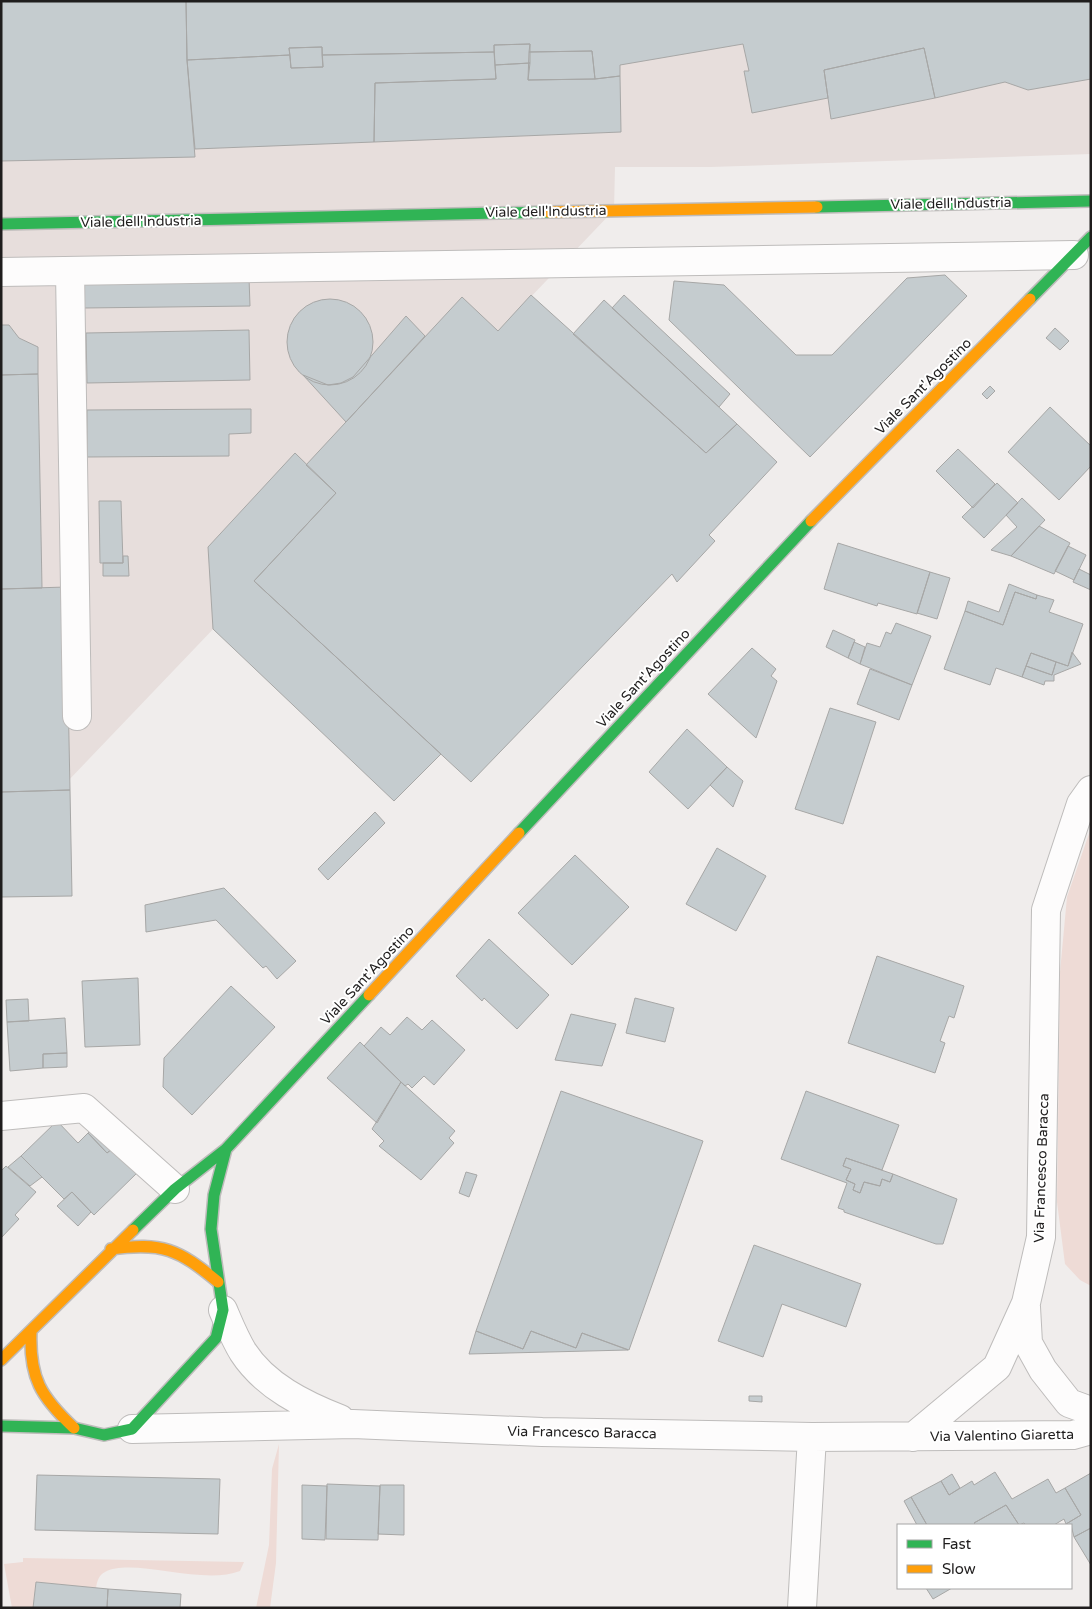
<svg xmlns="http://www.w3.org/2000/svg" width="1092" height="1609" font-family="'Varela Round',sans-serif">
<rect width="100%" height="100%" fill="#f0edec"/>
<path fill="#e7dedc" d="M 1,1 L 1091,1 L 1091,154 L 711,167 L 615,167 L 614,210 L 1,851 Z"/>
<path fill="#eedbd6" d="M 1091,828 L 1091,1286 L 1080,1280 L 1065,1264 L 1057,1202 L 1060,972 L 1067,897 Z
M 279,1444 L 276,1563 L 270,1608 L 256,1608 L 269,1545 L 272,1469 Z
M 23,1558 L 244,1562 L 240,1571 C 202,1586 133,1557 105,1572 C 99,1575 97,1581 96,1588 L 36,1582 L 33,1608 L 12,1608 L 4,1564 L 23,1562 Z"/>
<path fill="#c5cccf" stroke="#a7a7a6" d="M 1,1 L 186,1 L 187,60 L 195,157 L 1,161 Z
M 186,1 L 1091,1 L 1091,79 L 1028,90 L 1005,82 L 935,98 L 924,48 L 824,70 L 828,98 L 752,113 L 744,71 L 749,71 L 743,44 L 620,65 L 620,76 L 595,79 L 592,51 L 529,52 L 530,44 L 494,45 L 494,52 L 322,55 L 322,47 L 289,48 L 290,55 L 187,60 Z
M 530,44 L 530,63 L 495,65 L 494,45 Z
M 322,47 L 323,67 L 291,68 L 289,48 Z
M 924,48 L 935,98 L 831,119 L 824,70 Z
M 592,51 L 595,79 L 528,80 L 529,52 Z
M 494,52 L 496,79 L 375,83 L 374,142 L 195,149 L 187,60 L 290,55 L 291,68 L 323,67 L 322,55 Z
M 530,63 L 528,80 L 595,79 L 620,76 L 621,132 L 374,142 L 375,83 L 496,79 L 495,65 Z
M 945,275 L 967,296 L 810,457 L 669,320 L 674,281 L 724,285 L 796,355 L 832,355 L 907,278 Z
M 249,278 L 250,306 L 84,308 L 83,281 Z
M 531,295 L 706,453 L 737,424 L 777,462 L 709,535 L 715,541 L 677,582 L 672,574 L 471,782 L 254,581 L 336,493 L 306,465 L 462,297 L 498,331 Z
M 624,295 L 730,394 L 719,407 L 612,308 Z
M287 342a43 43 0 1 1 86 0a43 43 0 1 1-86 0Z
M 604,300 L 737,424 L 706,453 L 573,334 Z
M 406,316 L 425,336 L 346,422 L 303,375 L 328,385 L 341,383 L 353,377 Z
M 1,325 L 9,325 L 19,338 L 38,347 L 38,374 L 1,375 Z
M 1055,328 L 1069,341 L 1060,350 L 1046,338 Z
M 249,330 L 250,380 L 87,383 L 86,333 Z
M 38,374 L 42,588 L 1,589 L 1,375 Z
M 990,386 L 995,391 L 987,399 L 982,394 Z
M 1050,407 L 1091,446 L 1091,466 L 1059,500 L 1008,452 Z
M 251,409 L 251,433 L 229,434 L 229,456 L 87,457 L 87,410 Z
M 958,449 L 995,484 L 973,508 L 936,471 Z
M 295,453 L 336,493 L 254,581 L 441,754 L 394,801 L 213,629 L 208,547 Z
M 997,483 L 1018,503 L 984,538 L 962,517 Z
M 1022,498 L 1045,520 L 1011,556 L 991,550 L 1017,527 L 1006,515 Z
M 99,501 L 121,501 L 123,563 L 100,563 Z
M 1039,526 L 1070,543 L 1054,574 L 1011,556 Z
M 838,543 L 930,572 L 917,614 L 878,603 L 877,606 L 824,589 Z
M 1068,546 L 1086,555 L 1074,580 L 1055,571 Z
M 123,556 L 128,556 L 129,576 L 103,576 L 103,563 L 123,563 Z
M 1079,569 L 1091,575 L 1091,590 L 1073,582 Z
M 930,572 L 950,578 L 937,619 L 917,613 Z
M 1009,584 L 1037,595 L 1036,599 L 1015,592 L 1003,625 L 965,611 L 968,601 L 999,612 Z
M 66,587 L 70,790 L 1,792 L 1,589 Z
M 1015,592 L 1036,599 L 1037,595 L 1054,600 L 1049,612 L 1083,624 L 1068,666 L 1031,653 L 1022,677 L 996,668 L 990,685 L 944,669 L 965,611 L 1003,625 Z
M 896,623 L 931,636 L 912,685 L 860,664 L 867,643 L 880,647 L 886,632 L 891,634 Z
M 833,630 L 855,640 L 848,658 L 826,647 Z
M 854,642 L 865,647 L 860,664 L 848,658 Z
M 752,648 L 776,669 L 771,676 L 777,681 L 756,738 L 708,694 Z
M 1072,652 L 1081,664 L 1054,675 L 1054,681 L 1045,681 L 1044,685 L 1022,677 L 1026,666 L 1052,675 L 1056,662 L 1068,666 Z
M 1031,653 L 1056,662 L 1052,675 L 1026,666 Z
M 870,669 L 912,685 L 899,720 L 857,704 Z
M 830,708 L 876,722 L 843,824 L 795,809 Z
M 687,729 L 727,767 L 688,809 L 649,772 Z
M 727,767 L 743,781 L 733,807 L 710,785 Z
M 70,790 L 72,896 L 1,897 L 1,792 Z
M 375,812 L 385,823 L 328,880 L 318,869 Z
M 717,848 L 766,876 L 736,931 L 686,904 Z
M 575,855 L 629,907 L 572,965 L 518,913 Z
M 224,888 L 296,961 L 277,979 L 266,966 L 263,968 L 216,920 L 146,932 L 145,905 Z
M 489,939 L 549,995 L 517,1029 L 484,998 L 482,1001 L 456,976 Z
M 877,956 L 964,986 L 954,1018 L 949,1016 L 940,1041 L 945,1043 L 935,1073 L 848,1043 Z
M 138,978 L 140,1045 L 85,1047 L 82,981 Z
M 231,986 L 275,1027 L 192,1115 L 163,1087 L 164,1058 Z
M 635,998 L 674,1008 L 665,1042 L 626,1033 Z
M 28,999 L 29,1021 L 7,1022 L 6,1000 Z
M 571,1014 L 616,1024 L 602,1066 L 555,1060 Z
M 407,1017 L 422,1030 L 432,1020 L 465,1050 L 434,1085 L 424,1076 L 412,1088 L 408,1084 L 405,1086 L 364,1046 L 381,1027 L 390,1035 Z
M 65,1018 L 67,1053 L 43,1054 L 43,1068 L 10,1071 L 7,1022 Z
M 360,1042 L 401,1082 L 377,1123 L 327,1078 Z
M 67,1053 L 67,1067 L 43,1068 L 43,1054 Z
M 401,1082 L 455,1131 L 449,1138 L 454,1143 L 421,1180 L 379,1146 L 384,1141 L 372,1129 Z
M 561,1091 L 703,1141 L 629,1350 L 582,1333 L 576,1348 L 531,1331 L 523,1349 L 476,1331 Z
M 806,1091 L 899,1125 L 882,1170 L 846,1158 L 843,1166 L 851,1169 L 846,1180 L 855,1184 L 853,1190 L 860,1193 L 864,1182 L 880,1186 L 882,1179 L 890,1182 L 893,1174 L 957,1199 L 943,1244 L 936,1244 L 844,1212 L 844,1210 L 838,1208 L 847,1183 L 781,1159 Z
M 57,1121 L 78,1143 L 88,1133 L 107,1153 L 113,1148 L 138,1172 L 94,1215 L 72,1192 L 64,1199 L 21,1156 Z
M 94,1128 L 113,1148 L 107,1153 L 88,1133 Z
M 21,1156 L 42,1177 L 30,1186 L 8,1167 Z
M 846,1158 L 893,1174 L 890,1182 L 882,1179 L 880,1186 L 864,1182 L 860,1193 L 853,1190 L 855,1184 L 846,1180 L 851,1169 L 843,1166 Z
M 6,1166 L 36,1192 L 15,1215 L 19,1219 L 1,1238 L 1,1171 Z
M 466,1172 L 477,1175 L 469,1197 L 459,1193 Z
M 72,1192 L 91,1212 L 78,1226 L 57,1206 Z
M 754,1245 L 861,1284 L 846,1327 L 782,1304 L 763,1357 L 718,1341 Z
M 476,1331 L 523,1349 L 531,1331 L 576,1348 L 582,1333 L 628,1350 L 469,1354 Z
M 749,1396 L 762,1396 L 762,1402 L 749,1401 Z
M 995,1472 L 1012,1499 L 1048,1479 L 1056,1493 L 1065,1488 L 1081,1515 L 1066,1524 L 1064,1519 L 1054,1525 L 1026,1525 L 1024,1523 L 1019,1525 L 1006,1505 L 974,1523 L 976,1525 L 927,1525 L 911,1497 L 941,1481 L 949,1495 L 972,1481 L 974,1485 Z
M 1091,1473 L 1091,1528 L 1074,1537 L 1071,1525 L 1066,1524 L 1081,1515 L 1065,1488 Z
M 952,1474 L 960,1488 L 949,1495 L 941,1481 Z
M 37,1475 L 220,1479 L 218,1534 L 35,1530 Z
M 327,1484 L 380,1486 L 378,1540 L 326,1539 Z
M 302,1485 L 327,1486 L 325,1540 L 302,1539 Z
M 380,1485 L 404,1485 L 404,1535 L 378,1534 Z
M 911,1497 L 927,1525 L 917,1525 L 904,1501 Z
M 1006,1505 L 1019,1525 L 976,1525 L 974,1523 Z
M 1091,1528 L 1091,1565 L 1074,1537 Z
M 36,1582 L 108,1589 L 107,1608 L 33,1608 Z
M 926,1588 L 952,1588 L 933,1599 Z
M 108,1589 L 181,1594 L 180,1608 L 107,1608 Z"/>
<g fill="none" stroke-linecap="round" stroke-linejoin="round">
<g stroke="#bebcbb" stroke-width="30">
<path id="street" d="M 70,271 L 77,716
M 1,272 L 1074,255
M 1,1116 L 84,1108 L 175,1189
M 1026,1307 L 1028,1343 L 1043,1370 L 1069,1403 L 1091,1411
M 223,1310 C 229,1324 235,1339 243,1352 C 265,1386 304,1405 340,1419
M 132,1429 L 353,1424 L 542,1432 L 812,1437 L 1073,1435 L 1091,1430
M 913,1437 L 997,1367 L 1026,1303 L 1041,1237 L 1046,910 L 1081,804 L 1091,790
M 802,1608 L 812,1437"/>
</g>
<g stroke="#bebcbb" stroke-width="14">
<path id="fast" d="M 817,207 L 1091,201
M 1,224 L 549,212
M 1030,299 L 1091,237
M 519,833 L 811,521
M 133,1230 L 175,1189 L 226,1149 L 369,995
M 1,1426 L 74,1428 L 104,1435 L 132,1429 L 216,1338 L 223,1310 L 211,1229 L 214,1195 L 226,1149"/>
</g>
<g stroke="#bebcbb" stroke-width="14">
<path id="slow" d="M 549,212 L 817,207
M 811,521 L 1030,299
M 369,995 L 519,833
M 111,1249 C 163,1242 178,1249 218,1282
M 31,1331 C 29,1378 41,1397 74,1428
M 1,1360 L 133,1230"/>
</g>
<use href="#street" stroke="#fdfcfc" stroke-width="28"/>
<use href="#fast" stroke="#30b455" stroke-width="11"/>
<use href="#slow" stroke="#ff9f0a" stroke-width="11"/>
</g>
<g text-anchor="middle" stroke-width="4" stroke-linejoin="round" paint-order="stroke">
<g font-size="14" fill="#1f1d1d" stroke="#fff">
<text transform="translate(951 203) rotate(-1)" y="5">Viale dell'Industria</text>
<text transform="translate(546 211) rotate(-1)" y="5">Viale dell'Industria</text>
<text transform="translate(141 221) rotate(-1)" y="5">Viale dell'Industria</text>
<text transform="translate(923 386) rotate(-45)" y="5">Viale Sant'Agostino</text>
<text transform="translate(643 678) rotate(-47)" y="5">Viale Sant'Agostino</text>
<text transform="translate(367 975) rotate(-47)" y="5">Viale Sant'Agostino</text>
<text transform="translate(1041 1168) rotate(-88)" y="5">Via Francesco Baracca</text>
<text transform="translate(582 1432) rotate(1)" y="5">Via Francesco Baracca</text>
<text transform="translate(1002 1435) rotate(-1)" y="5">Via Valentino Giaretta</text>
</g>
</g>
<rect width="1092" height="1609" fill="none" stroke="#1f1d1d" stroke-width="5"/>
<rect x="897" y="1524" width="175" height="65" fill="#ffffff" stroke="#a5a5a5"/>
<rect x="907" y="1540" width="25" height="8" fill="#30b455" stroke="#a5a5a5"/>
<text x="942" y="1549" font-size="15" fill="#1f1d1d">Fast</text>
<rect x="907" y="1565" width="25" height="8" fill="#ff9f0a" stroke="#a5a5a5"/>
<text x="942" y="1574" font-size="15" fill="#1f1d1d">Slow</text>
</svg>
